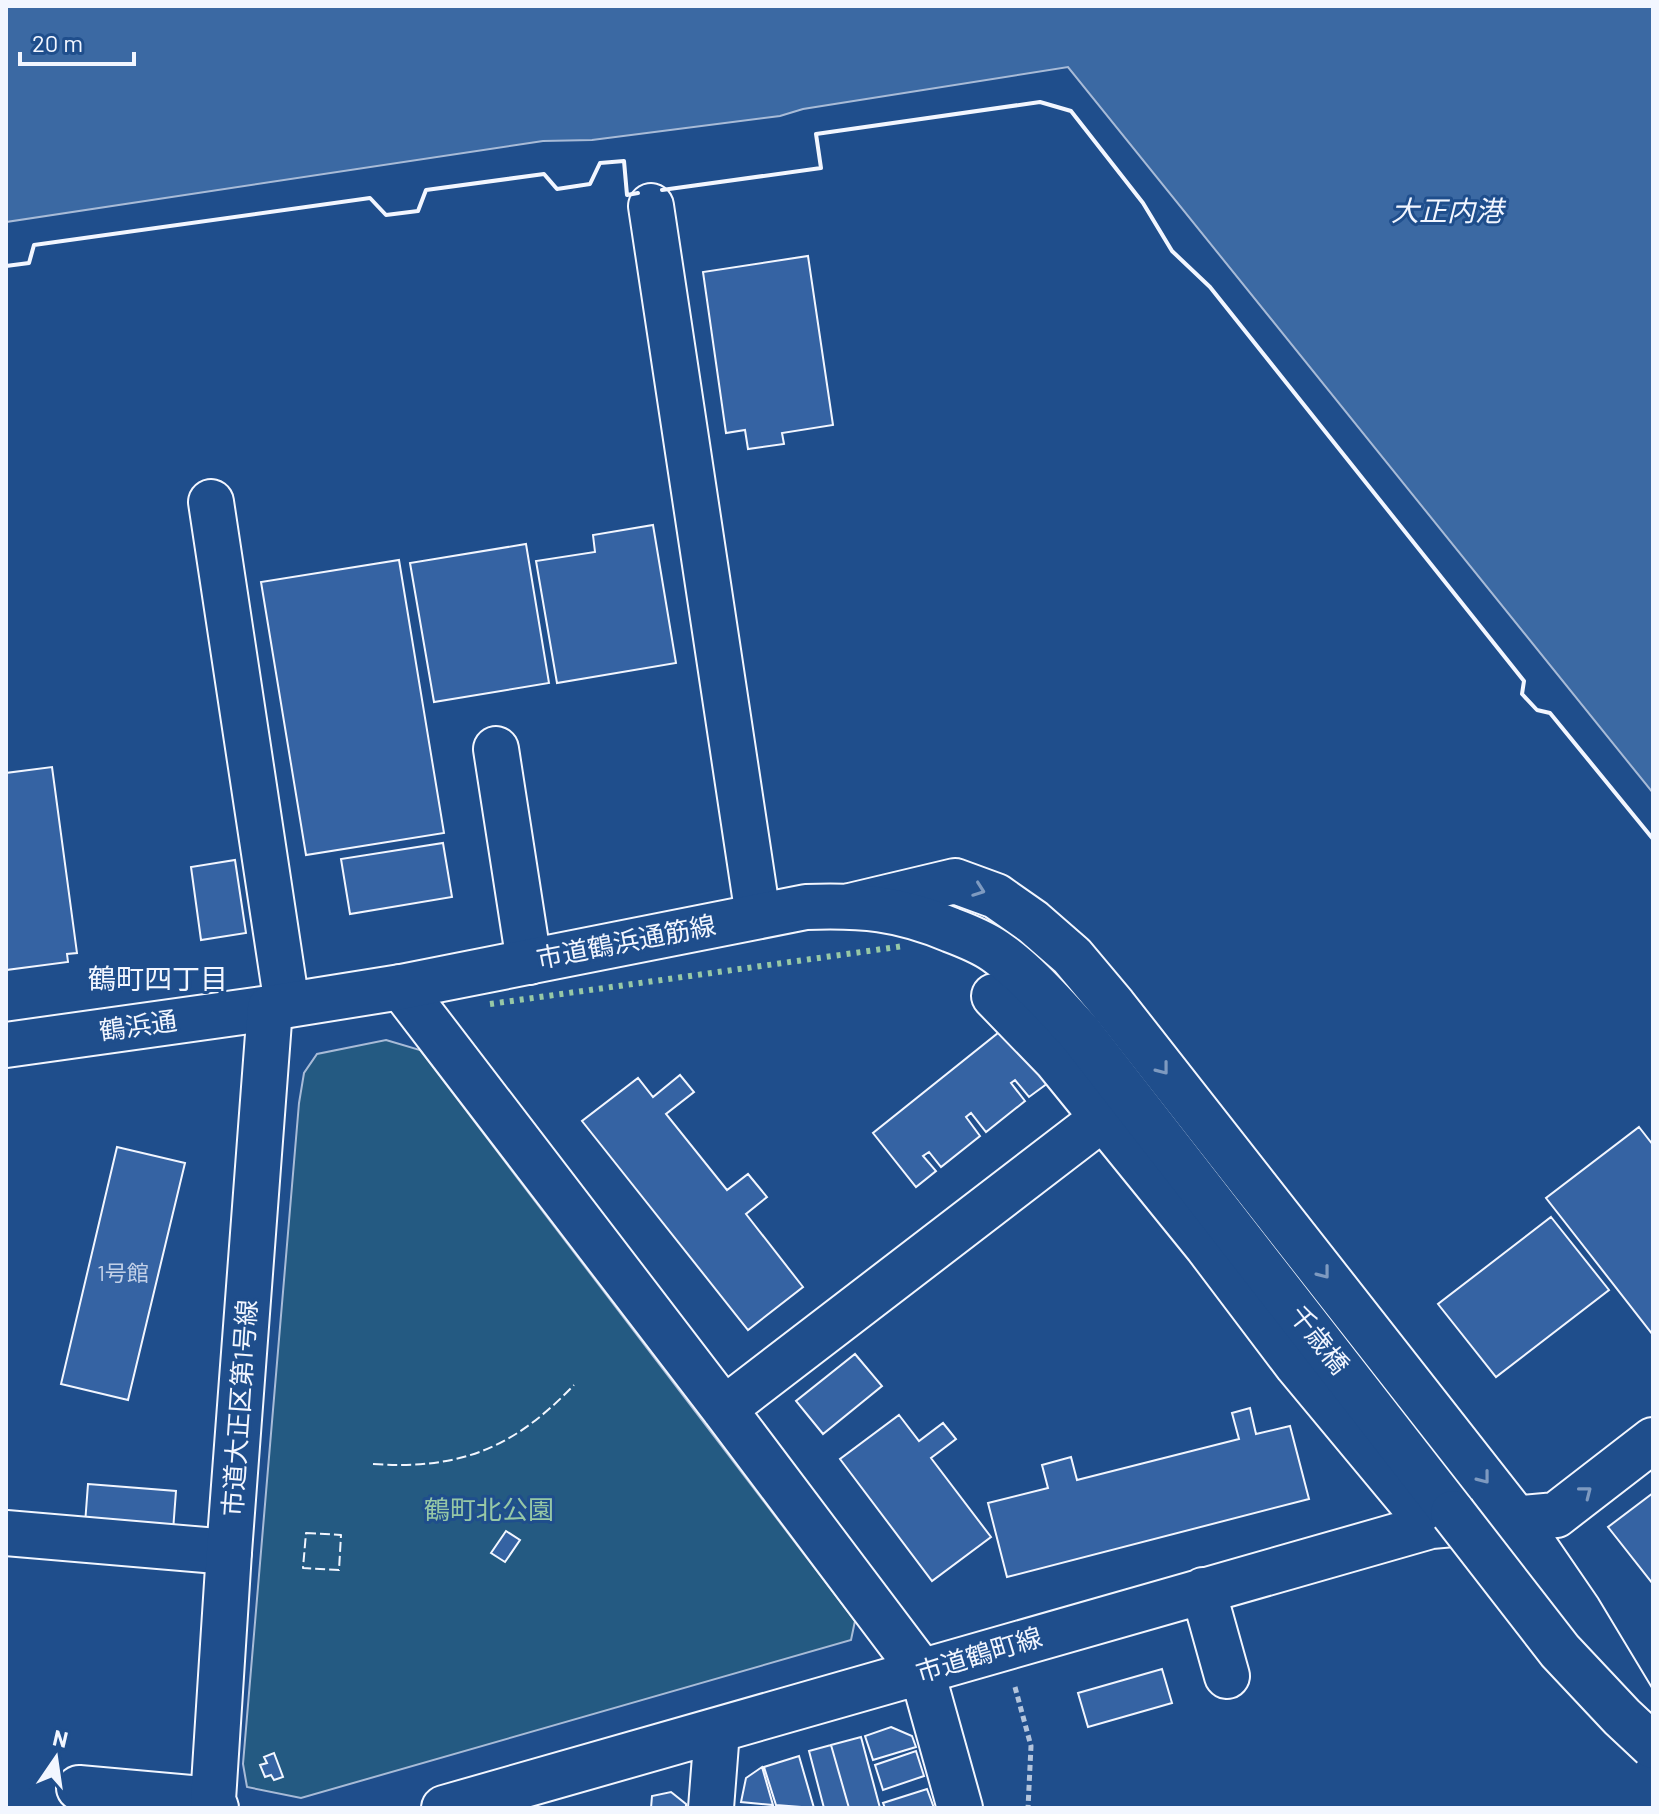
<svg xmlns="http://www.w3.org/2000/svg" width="1659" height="1814" font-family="Barlow,'Noto Sans JP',sans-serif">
<rect width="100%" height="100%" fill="#1f4e8c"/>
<path fill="#245a82" stroke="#a8bbd7" stroke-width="2" d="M 386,1040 L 420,1050 L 855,1621 L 851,1640 L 301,1798 L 247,1787 L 243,1764 L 299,1103 L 304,1073 L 317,1054 Z"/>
<path fill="#3b69a3" stroke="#a8bbd7" stroke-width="2" d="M 6,6 L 1653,6 L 1653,793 L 1068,67 L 803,109 L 780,116 L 592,140 L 543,141 L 6,222 Z"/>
<path fill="#3563a3" stroke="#f2f6ff" stroke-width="2" d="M 808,256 L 833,425 L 782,433 L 784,444 L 748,449 L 745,430 L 726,433 L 703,272 Z
M 653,525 L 676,663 L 557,683 L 536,561 L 595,552 L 593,535 Z
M 526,544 L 549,683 L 434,702 L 410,563 Z
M 399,560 L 444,833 L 306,855 L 261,582 Z
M 52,767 L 77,953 L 67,954 L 68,962 L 6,970 L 6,773 Z
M 443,843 L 452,897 L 350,914 L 341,859 Z
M 235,860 L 246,933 L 201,940 L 191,867 Z
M 1008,1025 L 1052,1080 L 1029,1097 L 1015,1080 L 1011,1083 L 1025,1101 L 986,1132 L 971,1113 L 966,1117 L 980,1136 L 941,1167 L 929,1152 L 923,1156 L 936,1171 L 916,1187 L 873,1133 Z
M 680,1075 L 694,1092 L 666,1114 L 727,1190 L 748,1174 L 767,1197 L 746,1214 L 803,1287 L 748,1330 L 582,1121 L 638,1078 L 653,1097 Z
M 1639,1127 L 1653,1145 L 1653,1335 L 1546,1198 Z
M 117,1147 L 185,1163 L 128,1400 L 61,1384 Z
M 1551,1217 L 1609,1290 L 1496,1377 L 1438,1304 Z
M 855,1354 L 882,1386 L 823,1434 L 796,1401 Z
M 1250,1408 L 1256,1434 L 1290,1426 L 1309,1499 L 1007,1577 L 988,1503 L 1048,1488 L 1042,1465 L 1071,1457 L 1077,1480 L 1239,1439 L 1232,1413 Z
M 899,1415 L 919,1441 L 943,1423 L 956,1439 L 931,1458 L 991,1537 L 932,1581 L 840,1459 Z
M 88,1484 L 176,1491 L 173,1531 L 85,1524 Z
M 1653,1493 L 1653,1584 L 1608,1527 Z
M 506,1531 L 520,1540 L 505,1562 L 491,1553 Z
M 1162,1669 L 1172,1703 L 1088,1727 L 1078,1693 Z
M 891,1727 L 912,1736 L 916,1747 L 873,1760 L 865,1736 Z
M 861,1737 L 880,1808 L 849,1808 L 831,1745 Z
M 831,1745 L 849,1808 L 824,1808 L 809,1751 Z
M 916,1751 L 924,1776 L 883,1790 L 875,1765 Z
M 274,1753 L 283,1777 L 274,1780 L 271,1775 L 265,1777 L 260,1765 L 267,1763 L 264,1757 Z
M 799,1756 L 814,1808 L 776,1805 L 764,1767 Z
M 762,1767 L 773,1805 L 741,1802 L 746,1778 Z
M 927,1789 L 934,1808 L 885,1808 L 883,1803 Z
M 671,1792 L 686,1804 L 686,1808 L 651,1808 L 652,1796 Z"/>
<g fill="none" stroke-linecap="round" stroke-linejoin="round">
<g stroke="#f2f6ff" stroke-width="48">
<path id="minor" d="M 651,206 L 758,916
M 211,502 L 287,1005
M 496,749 L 529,962
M 850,906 L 955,881 L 996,896 L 1033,922 L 1072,956 L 1114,1006 L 1516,1519 L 1579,1611 L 1653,1734
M 401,987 L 724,1409 L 922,1672 L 960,1808
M 994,996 L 1056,1060 L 1207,1246 L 1297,1365 L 1431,1526
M 6,1045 L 270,1008
M 724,1409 L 1103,1118
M 6,1533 L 229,1552
M 1203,1590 L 1227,1676
M 79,1788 L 213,1800
M 444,1808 L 1431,1526 L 1556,1515 L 1653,1440
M 711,1808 L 717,1731"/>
</g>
<g stroke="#f2f6ff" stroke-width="48">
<path id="major" d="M 216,1808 L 213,1800 L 229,1552 L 270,1008 L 401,987 L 806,907 C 862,905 899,908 951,930 C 967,936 982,942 995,951 C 1028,974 1053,1004 1080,1033 L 1453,1513"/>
</g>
<path stroke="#b3c4dc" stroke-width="5" stroke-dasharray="6 4" stroke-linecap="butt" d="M 1015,1687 L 1031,1746 L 1028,1808"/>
<use href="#minor" stroke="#1f4e8c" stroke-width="44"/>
<use href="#major" stroke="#1f4e8c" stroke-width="44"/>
<g stroke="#f2f6ff" stroke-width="48" stroke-linecap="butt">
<path id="major-bridge" d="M 1453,1513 L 1560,1651 L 1622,1717 L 1653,1746"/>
</g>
<use href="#major-bridge" stroke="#1f4e8c" stroke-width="44"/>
<path stroke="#97c8a6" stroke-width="6" stroke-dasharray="4 6" stroke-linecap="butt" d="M 490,1004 L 904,946"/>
<path stroke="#f2f6ff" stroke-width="2" stroke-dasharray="10 4" stroke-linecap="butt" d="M 373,1464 C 460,1470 514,1448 574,1385
M 306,1533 L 341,1535 L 339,1570 L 303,1568 Z"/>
<path stroke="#f2f6ff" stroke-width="4" d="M 662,190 L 821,168 L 816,134 L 1040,102 L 1071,111 L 1143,203 L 1172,251 L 1210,287 L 1524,681 L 1522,694 L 1537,710 L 1550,713 L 1653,839
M 6,266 L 29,263 L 34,245 L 370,198 L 386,215 L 418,211 L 426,190 L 544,174 L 557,189 L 590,184 L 600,163 L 624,161 L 627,195 L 638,193"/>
</g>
<defs><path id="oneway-chevron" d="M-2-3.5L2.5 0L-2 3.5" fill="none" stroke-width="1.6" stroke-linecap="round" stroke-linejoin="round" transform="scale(2)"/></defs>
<g stroke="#7e9ac0">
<use href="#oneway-chevron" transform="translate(979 890) rotate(20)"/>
<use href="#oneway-chevron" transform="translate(1163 1069) rotate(52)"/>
<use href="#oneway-chevron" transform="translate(1324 1273) rotate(52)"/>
<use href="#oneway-chevron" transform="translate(1484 1478) rotate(52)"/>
<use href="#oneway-chevron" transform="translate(1586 1492) rotate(-38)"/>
</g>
<g text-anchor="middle" stroke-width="6" stroke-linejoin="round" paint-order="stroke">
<g font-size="22" fill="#c3d1e8">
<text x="123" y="1281">1号館</text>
</g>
<g font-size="26" fill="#f2f6ff" stroke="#1f4e8c">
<text transform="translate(626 942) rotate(-11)" y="9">市道鶴浜通筋線</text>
<text transform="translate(138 1026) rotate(-8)" y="9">鶴浜通</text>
<text transform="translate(1319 1340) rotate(52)" y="9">千歳橋</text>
<text transform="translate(240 1408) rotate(-86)" y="9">市道大正区第1号線</text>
<text transform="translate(979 1655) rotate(-17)" y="9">市道鶴町線</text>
</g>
<g font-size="26" fill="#97c8a6" stroke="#1f4e8c">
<text x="489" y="1519">鶴町北公園</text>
</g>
<g font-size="28" font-style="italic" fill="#f2f6ff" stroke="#1f4e8c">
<text x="1447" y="221">大正内港</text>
</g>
<g font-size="28" fill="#f2f6ff" stroke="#1f4e8c">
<text x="158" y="989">鶴町四丁目</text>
</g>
</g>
<rect width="1659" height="1814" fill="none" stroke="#f2f6ff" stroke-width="16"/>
<g transform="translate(56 1758) rotate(13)" stroke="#1f4e8c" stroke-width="6" paint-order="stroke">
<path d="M0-6L14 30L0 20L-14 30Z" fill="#f2f6ff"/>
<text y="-12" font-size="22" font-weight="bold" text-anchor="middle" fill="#f2f6ff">N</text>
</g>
<path d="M20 52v12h114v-12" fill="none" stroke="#f2f6ff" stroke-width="4"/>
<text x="32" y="52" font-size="24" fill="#f2f6ff" stroke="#1f4e8c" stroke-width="6" paint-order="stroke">20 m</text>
</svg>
